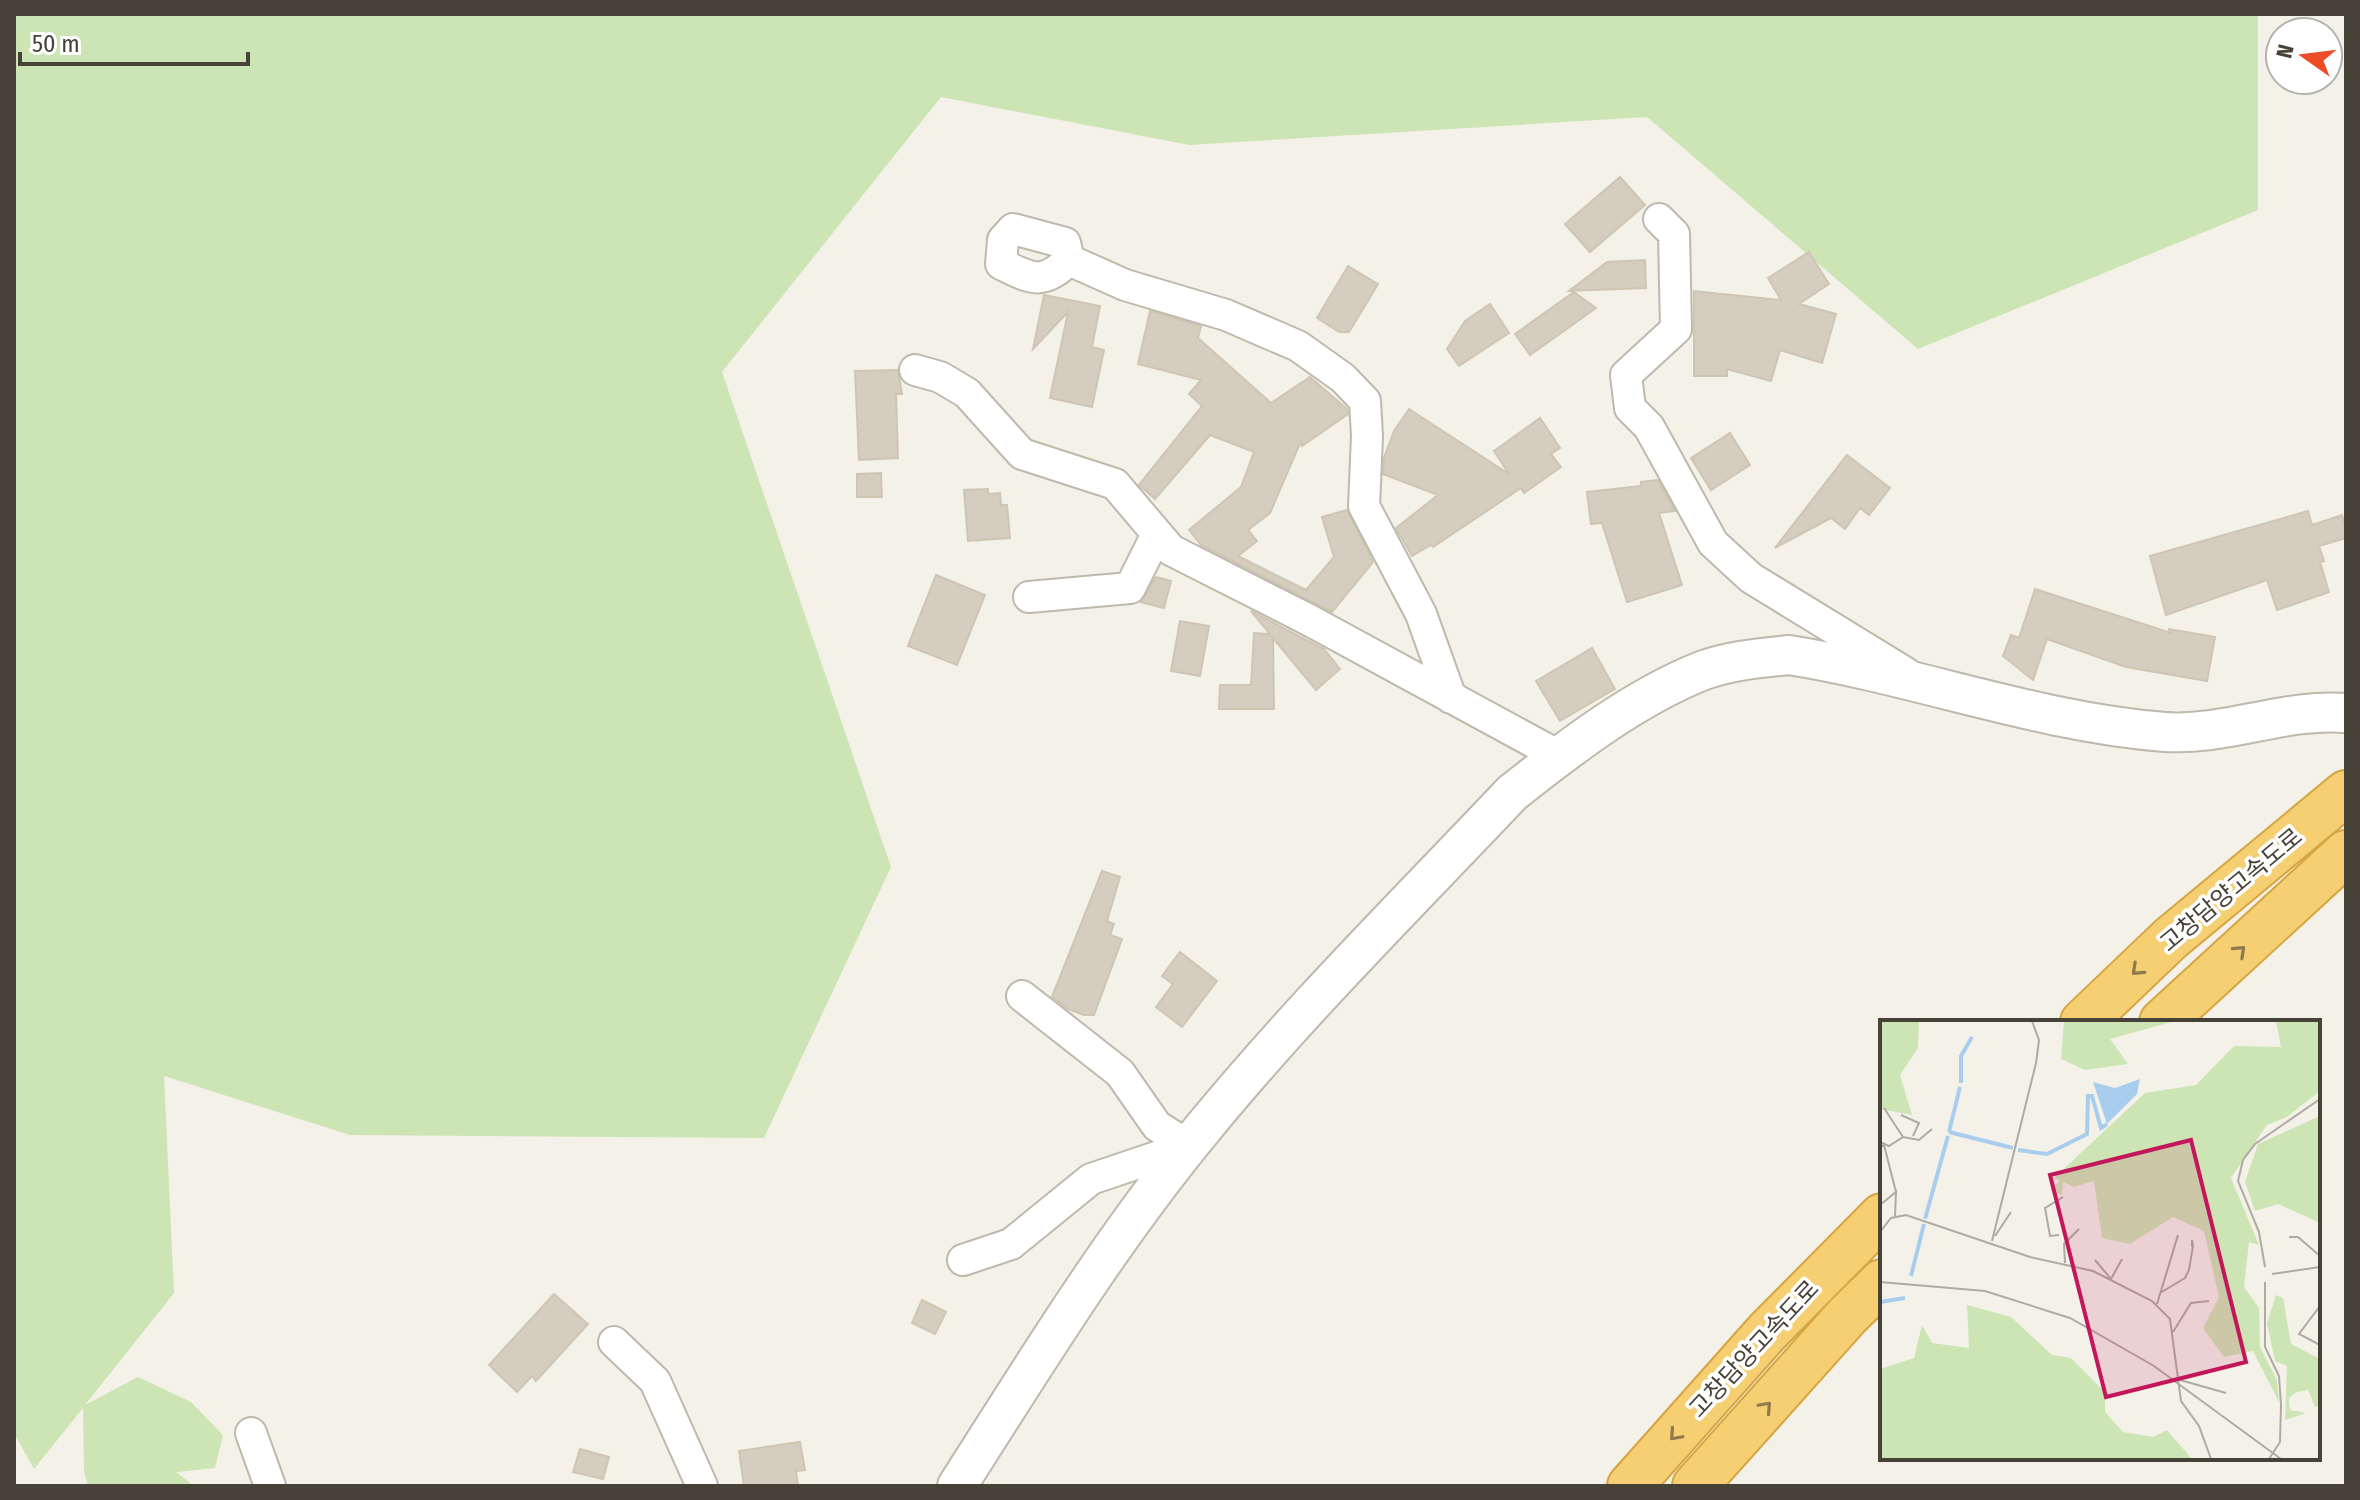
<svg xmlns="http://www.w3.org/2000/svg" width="2360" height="1500" font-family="'Fira Sans Condensed','Noto Sans KR',sans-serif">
<rect width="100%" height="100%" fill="#f4f1e9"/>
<path fill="#cde5b4" d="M 14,14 L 2258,14 L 2258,210 L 1918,349 L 1647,117 L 1189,145 L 941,97 L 722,372 L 891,867 L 764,1138 L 350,1135 L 164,1076 L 174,1293 L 85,1405 L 138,1377 L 191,1402 L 223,1435 L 215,1468 L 176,1472 L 194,1486 L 88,1486 L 84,1471 L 83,1408 L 34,1469 L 14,1433 Z"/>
<path fill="#d5cdbf" stroke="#cfc5b3" stroke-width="2" d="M 1620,177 L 1645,205 L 1590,252 L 1565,224 Z
M 1809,252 L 1829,284 L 1799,304 L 1836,314 L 1822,363 L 1780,350 L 1771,381 L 1727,369 L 1727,376 L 1694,376 L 1694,291 L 1781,300 L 1768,278 Z
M 1645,260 L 1646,288 L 1569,291 L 1607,262 Z
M 1348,266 L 1378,284 L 1349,332 L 1339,332 L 1317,318 Z
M 1574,292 L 1596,308 L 1530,355 L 1515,334 Z
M 1044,295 L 1100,306 L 1092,347 L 1104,350 L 1092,407 L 1050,398 L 1068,312 L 1033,349 Z
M 1490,304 L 1509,333 L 1459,366 L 1447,349 L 1465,321 Z
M 1150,311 L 1201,326 L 1198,338 L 1271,403 L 1310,377 L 1347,409 L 1348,414 L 1302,446 L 1301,441 L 1270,513 L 1248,530 L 1257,541 L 1238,556 L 1306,590 L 1334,557 L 1322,517 L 1347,510 L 1373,562 L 1332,612 L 1201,545 L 1189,530 L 1241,487 L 1254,452 L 1210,435 L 1155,499 L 1139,485 L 1202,406 L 1189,394 L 1201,380 L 1138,364 Z
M 898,370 L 902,394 L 896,394 L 898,458 L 859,460 L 855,371 Z
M 1409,409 L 1509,474 L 1494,451 L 1540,418 L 1560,448 L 1551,454 L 1561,467 L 1524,493 L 1521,488 L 1433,547 L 1431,545 L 1412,556 L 1396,528 L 1438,495 L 1383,474 L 1384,458 L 1394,431 Z
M 1730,433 L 1750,465 L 1711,490 L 1691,458 Z
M 1847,455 L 1890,488 L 1869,515 L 1860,508 L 1845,529 L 1831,518 L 1775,548 Z
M 881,473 L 882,497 L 857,497 L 857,474 Z
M 1658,480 L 1675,511 L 1659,513 L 1682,585 L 1627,602 L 1602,523 L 1591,524 L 1587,492 L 1641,486 L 1641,482 Z
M 988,489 L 988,494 L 1000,493 L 1001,505 L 1007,505 L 1010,538 L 968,541 L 964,490 Z
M 2308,511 L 2312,525 L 2342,515 L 2346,529 L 2346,538 L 2319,546 L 2324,561 L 2320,562 L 2329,592 L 2277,610 L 2267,580 L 2166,615 L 2150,556 Z
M 936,575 L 985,595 L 957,665 L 908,646 Z
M 1156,577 L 1171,581 L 1164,608 L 1141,602 Z
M 2035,589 L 2171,633 L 2169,629 L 2215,637 L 2207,681 L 2126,667 L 2047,639 L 2033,680 L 2003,656 L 2011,635 L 2019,638 Z
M 1251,611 L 1324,649 L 1340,669 L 1316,690 L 1273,638 L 1274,709 L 1219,709 L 1220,685 L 1251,685 L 1254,633 L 1270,634 Z
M 1180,621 L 1209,626 L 1200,676 L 1171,671 Z
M 1592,648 L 1615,689 L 1560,721 L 1536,681 Z
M 1102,871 L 1120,877 L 1107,921 L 1114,924 L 1110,935 L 1122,939 L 1094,1015 L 1084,1015 L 1068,1009 L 1052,997 Z
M 1180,952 L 1217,981 L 1182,1027 L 1156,1007 L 1173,984 L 1162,976 Z
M 554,1294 L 588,1324 L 536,1381 L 532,1376 L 517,1392 L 489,1365 Z
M 922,1300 L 946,1312 L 935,1334 L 912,1323 Z
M 800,1442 L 805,1470 L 796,1471 L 798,1486 L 744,1486 L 739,1451 Z
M 580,1449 L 609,1457 L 603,1479 L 573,1472 Z"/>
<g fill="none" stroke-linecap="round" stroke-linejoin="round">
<g stroke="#bfb9ac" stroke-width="34">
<path id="minor" d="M 1659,219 L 1674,234 L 1676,329 L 1626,375 L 1630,408 L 1649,427 L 1713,543 L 1751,578 L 1906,673
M 1069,260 C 1042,286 1032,279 1001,264 L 1003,240 L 1013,229 L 1065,243 L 1069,260 L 1125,285 L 1226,315 L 1298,346 L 1343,378 L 1365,401 L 1367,436 L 1364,506 L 1421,614 L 1451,698
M 915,370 L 940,377 L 967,393 L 1022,454 L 1115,484 L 1171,550 L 1309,620 L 1559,756
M 1029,597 L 1130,588 L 1157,534
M 1022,996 L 1120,1073 L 1157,1126 L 1189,1146
M 963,1260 L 1011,1244 L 1091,1179 L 1189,1146
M 614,1342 L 655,1381 L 702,1486
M 251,1433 L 270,1486"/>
</g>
<g stroke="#bfb9ac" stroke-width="42">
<path id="tertiary" d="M 957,1486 C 1035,1364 1111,1239 1204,1127 C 1300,1010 1408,903 1512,793 C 1570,747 1635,697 1704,670 C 1732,660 1761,658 1789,655 C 1915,675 2037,722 2165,732 C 2226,736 2285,708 2346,713"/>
</g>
<g stroke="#d5a542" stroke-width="48">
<path id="motorway" d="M 2083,1022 L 2171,938 L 2346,793
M 2162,1022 L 2346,853
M 1630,1486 L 1767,1332 L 1882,1216
M 1695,1486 L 1848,1315 L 1882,1282"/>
</g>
<use href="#minor" stroke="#fff" stroke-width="30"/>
<use href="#tertiary" stroke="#fff" stroke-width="38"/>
<use href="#motorway" stroke="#f6cf72" stroke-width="44"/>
</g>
<defs><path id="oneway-chevron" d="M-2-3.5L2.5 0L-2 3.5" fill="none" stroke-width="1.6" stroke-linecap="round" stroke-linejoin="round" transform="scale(2)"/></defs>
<g stroke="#8d7a4f">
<use href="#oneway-chevron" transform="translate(2240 951) rotate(-43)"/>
<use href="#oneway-chevron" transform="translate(2137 970) rotate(137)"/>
<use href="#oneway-chevron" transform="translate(1766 1407) rotate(-48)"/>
<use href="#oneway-chevron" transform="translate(1675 1435) rotate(132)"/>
</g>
<g text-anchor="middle" stroke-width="7" stroke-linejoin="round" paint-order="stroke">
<g font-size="24" fill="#474238" stroke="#fff">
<text transform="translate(2231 890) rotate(-40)" y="8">고창담양고속도로</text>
<text transform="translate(1754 1349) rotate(-47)" y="8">고창담양고속도로</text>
</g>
</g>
<g transform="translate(1880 1020)">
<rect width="440" height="440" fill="#f4f1e9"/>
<path d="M 0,1 L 39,1 L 38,28 L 20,55 L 32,95 L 0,89 ZM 184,1 L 295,1 L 230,19 L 248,44 L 205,50 L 181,39 ZM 396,1 L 440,1 L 440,71 L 407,97 L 387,105 L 351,158 L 379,225 L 369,222 L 364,267 L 379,288 L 380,327 L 397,360 L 399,382 L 373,331 L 344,337 L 323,308 L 339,277 L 324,211 L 293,197 L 250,224 L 222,218 L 214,161 L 194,167 L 183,162 L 182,175 L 170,170 L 180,161 L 174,158 L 265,73 L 316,65 L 354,26 L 401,27 ZM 440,96 L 440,221 L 438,202 L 398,184 L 375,191 L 365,162 L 378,124 ZM 396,275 L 403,278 L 411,324 L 440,339 L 440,387 L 435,387 L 428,370 L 417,372 L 409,378 L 410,390 L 426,393 L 405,400 L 407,346 L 395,341 L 387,303 ZM 87,285 L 131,297 L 172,335 L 191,338 L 225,372 L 225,392 L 243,412 L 273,417 L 287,410 L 312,439 L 0,439 L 0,349 L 34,338 L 42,305 L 52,323 L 89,328 Z" fill="#cde5b4"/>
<path d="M 260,59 L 257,74 L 227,104 L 213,62 L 235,68 Z" fill="#a9ceed"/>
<path fill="none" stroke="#a9ceed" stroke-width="4" d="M 81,63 L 81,36 L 92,17M 69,112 L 133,128M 69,112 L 80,67M 138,130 L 167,134 L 207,114 L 208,76 L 212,76 L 221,108 L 227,104M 45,199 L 68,116M 31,256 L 44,204M 0,282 L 25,278"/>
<path fill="none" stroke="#afaba2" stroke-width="2" d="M 4,88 L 23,117M 21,95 L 39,103 L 33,116M 0,122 L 9,126 L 23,117 L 39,120 L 52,109M 0,128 L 4,125 L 16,172M 0,185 L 16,172 L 15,196M 0,212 L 11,198 L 26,195 L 150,237 L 213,251 L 272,281 L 290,299 L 301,381 L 319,406 L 331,439M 179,215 L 170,216 L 165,188 L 183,177M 115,216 L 131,192M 409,217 L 418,217 L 440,236M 112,221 L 156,43 L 159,20 L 152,1M 215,240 L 231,259 L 242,239M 185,243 L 184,224 L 199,209M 385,247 L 379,212 L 358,161 L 363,140 L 375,124 L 440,79M 392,254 L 440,247M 0,262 L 105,271 L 190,298 L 274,346 L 401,439M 385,262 L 385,327 L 399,356 L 401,385 L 400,422 L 389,439M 280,273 L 305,258 L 309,250 L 313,226 L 312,220 L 312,227M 277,284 L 298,215M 440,286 L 419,314 L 440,325M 293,312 L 311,283 L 329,281M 300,360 L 346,373"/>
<path fill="#c2185b" fill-opacity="0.15" stroke="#c2185b" stroke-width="4" d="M 311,120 L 366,342 L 226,377 L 170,155 Z"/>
<rect width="440" height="440" fill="none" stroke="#474238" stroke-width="4"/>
</g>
<rect width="2360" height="1500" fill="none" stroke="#474238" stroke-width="32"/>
<g transform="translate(2304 56) rotate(284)"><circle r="38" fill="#ffffff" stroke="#b5b3af" stroke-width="2"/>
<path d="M0-6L14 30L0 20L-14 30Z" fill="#ee4c26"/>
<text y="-12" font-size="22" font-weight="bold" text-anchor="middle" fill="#474238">N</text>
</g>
<path d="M20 52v12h228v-12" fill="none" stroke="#474238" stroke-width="4"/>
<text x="32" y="52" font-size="24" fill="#474238" stroke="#ffffff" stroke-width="6" paint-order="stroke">50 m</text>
</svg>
